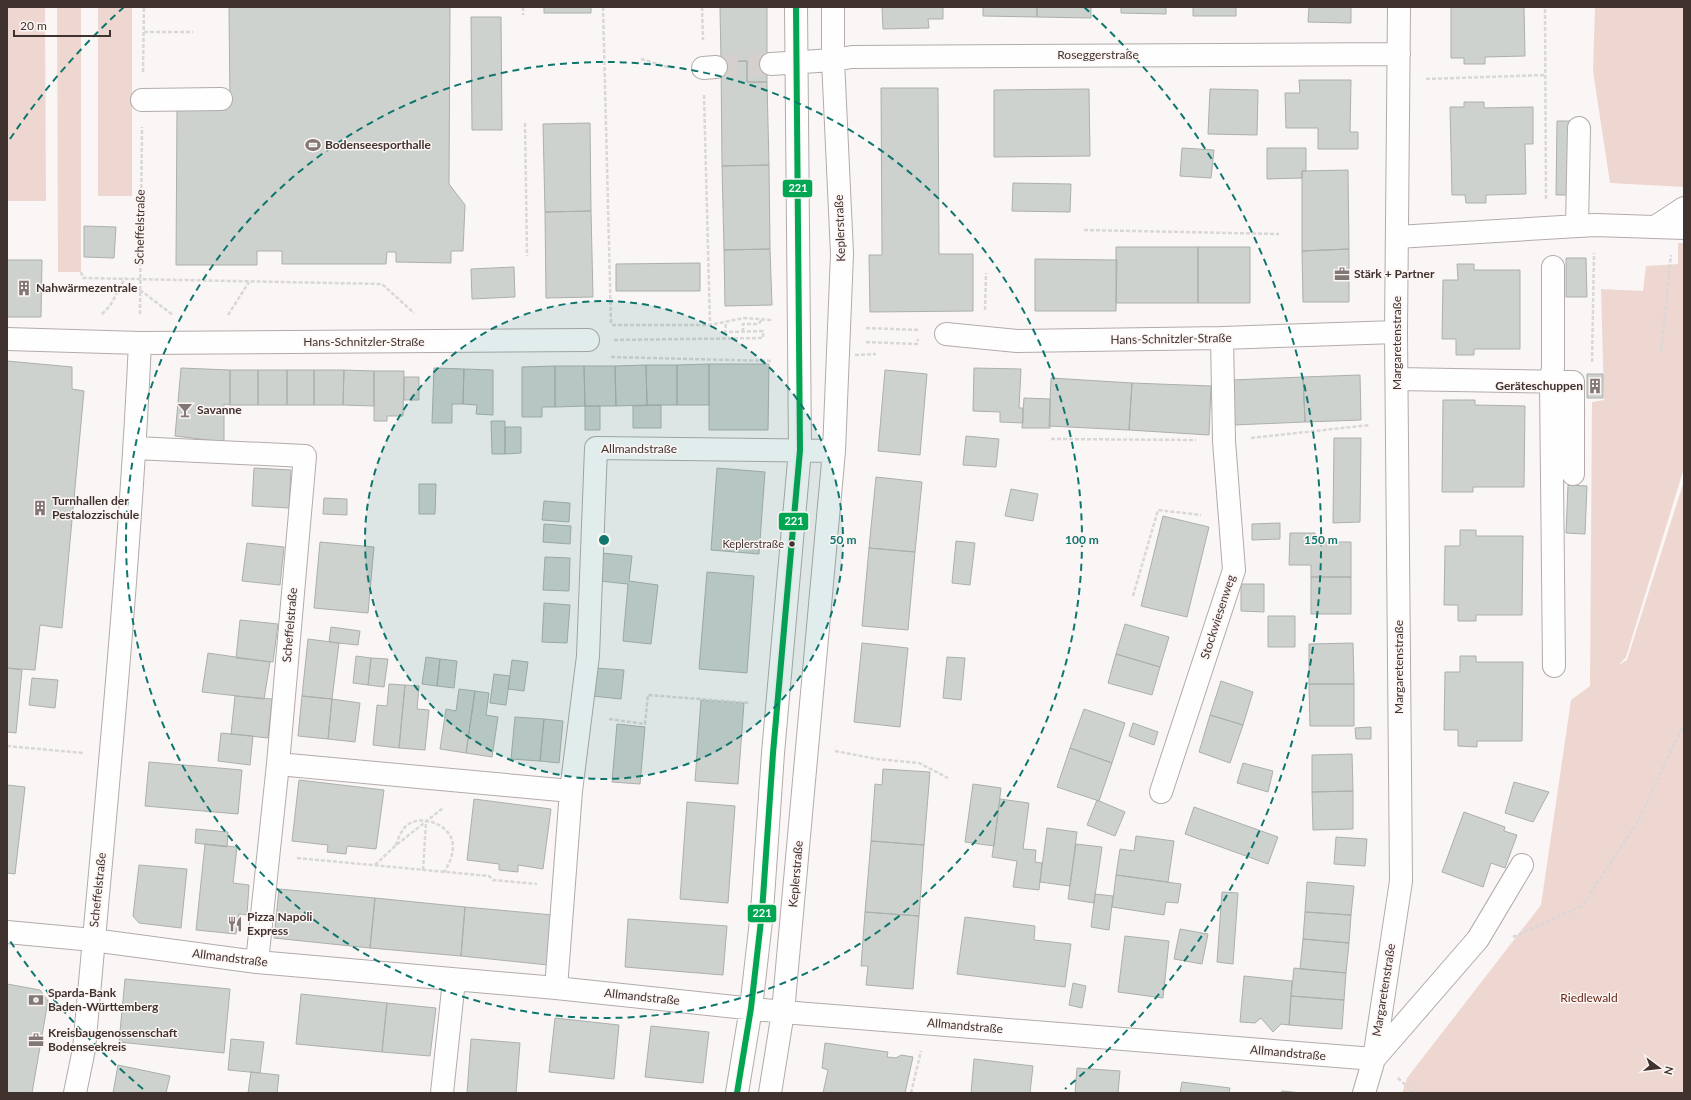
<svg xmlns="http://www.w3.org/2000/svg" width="1691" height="1100" font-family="Lato,sans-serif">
<rect width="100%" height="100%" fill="#faf6f5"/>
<path fill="#eed7d0" d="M 7,7 L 45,7 L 46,201 L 7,201 Z
M 57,7 L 81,7 L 81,272 L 58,272 Z
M 98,7 L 132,7 L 132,196 L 98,196 Z
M 1595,7 L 1684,7 L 1684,187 L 1610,183 L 1593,71 Z
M 1678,243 L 1684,243 L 1684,468 L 1626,657 L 1619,665 L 1627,660 L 1684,481 L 1684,1093 L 1402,1093 L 1407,1078 L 1541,905 L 1571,700 L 1590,686 L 1592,402 L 1604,400 L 1601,289 L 1643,291 L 1646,266 L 1678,264 Z"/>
<path fill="#cdd2ce" stroke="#acb0ac" d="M 229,7 L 450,7 L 449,184 L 465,205 L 463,251 L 451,251 L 451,263 L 396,262 L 396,252 L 387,252 L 386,264 L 282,264 L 282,251 L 257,251 L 257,265 L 176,265 L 177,105 L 230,105 Z
M 544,7 L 591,7 L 591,13 L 544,13 Z
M 720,7 L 767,7 L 767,82 L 747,82 L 747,61 L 721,62 Z
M 882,7 L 943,7 L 943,19 L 928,19 L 929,28 L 883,29 Z
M 983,7 L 1037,7 L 1037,17 L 983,16 Z
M 1037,7 L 1091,7 L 1091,18 L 1037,17 Z
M 1121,7 L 1166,7 L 1166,14 L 1121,13 Z
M 1193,7 L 1236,7 L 1236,16 L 1193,16 Z
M 1309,7 L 1351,7 L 1351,23 L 1308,22 Z
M 1451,7 L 1524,7 L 1525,56 L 1485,57 L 1485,64 L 1464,64 L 1464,58 L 1451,58 Z
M 471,17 L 501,17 L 502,130 L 472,130 Z
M 747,61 L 747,82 L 767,82 L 769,165 L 722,166 L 721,62 Z
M 1299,80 L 1351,80 L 1350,132 L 1358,132 L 1358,149 L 1318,149 L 1318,128 L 1286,128 L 1285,93 L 1300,93 Z
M 881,88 L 938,88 L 939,254 L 973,254 L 973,311 L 870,312 L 869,255 L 882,255 Z
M 1089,89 L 1090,156 L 994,157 L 994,90 Z
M 1210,89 L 1258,90 L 1257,135 L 1208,134 Z
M 1464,102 L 1484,102 L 1484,108 L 1533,107 L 1533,144 L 1525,144 L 1526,194 L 1486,195 L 1486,203 L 1466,203 L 1465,195 L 1452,195 L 1450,107 L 1464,107 Z
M 1557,121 L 1572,121 L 1572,195 L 1556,195 Z
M 590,123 L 591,211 L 545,212 L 543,124 Z
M 1182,148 L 1214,150 L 1211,178 L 1180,176 Z
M 1267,148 L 1306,148 L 1306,171 L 1302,171 L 1302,178 L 1267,179 Z
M 769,165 L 770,249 L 724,250 L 722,166 Z
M 1348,170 L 1349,249 L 1302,251 L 1302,171 Z
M 1013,183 L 1071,184 L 1070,212 L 1012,211 Z
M 591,211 L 593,297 L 546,298 L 545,212 Z
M 84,226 L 116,227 L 114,258 L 84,257 Z
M 1116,247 L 1198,247 L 1198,303 L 1116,303 Z
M 1198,247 L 1250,247 L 1250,303 L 1198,303 Z
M 770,249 L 772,305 L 725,306 L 724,250 Z
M 1349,249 L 1349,302 L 1303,302 L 1302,251 Z
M 1566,258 L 1586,258 L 1587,297 L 1566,297 Z
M 1035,259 L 1117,260 L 1116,311 L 1035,311 Z
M 7,260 L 42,260 L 41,317 L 7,317 Z
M 700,263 L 700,291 L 616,291 L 616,264 Z
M 1457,264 L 1474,264 L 1474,270 L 1520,270 L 1520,349 L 1474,349 L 1474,355 L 1456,355 L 1456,339 L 1442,339 L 1443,280 L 1458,280 Z
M 514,267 L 515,297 L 472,299 L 471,269 Z
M 7,361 L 72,367 L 72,389 L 84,391 L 62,628 L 40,625 L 35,670 L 7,668 Z
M 709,364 L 769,364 L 768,430 L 709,430 Z
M 709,364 L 709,405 L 677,405 L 677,365 Z
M 646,365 L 647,405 L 616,406 L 615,366 Z
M 646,365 L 677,365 L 677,405 L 647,405 Z
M 555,366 L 584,366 L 585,406 L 555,407 Z
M 555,366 L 555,407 L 542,407 L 542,417 L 522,417 L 522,367 Z
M 584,366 L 615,366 L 616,406 L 585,406 Z
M 181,368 L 230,370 L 230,405 L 224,404 L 224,442 L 175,436 Z
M 434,368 L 464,369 L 463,404 L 452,404 L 452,423 L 432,423 Z
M 974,368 L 1021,369 L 1019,408 L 1023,408 L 1023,423 L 1000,422 L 1000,412 L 973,411 Z
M 464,369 L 493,370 L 493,415 L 476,414 L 477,405 L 463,404 Z
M 230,370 L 258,370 L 258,405 L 230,405 Z
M 258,370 L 287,370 L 287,405 L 258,405 Z
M 287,370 L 314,370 L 314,405 L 287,405 Z
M 314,370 L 344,370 L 343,405 L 314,405 Z
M 344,370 L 374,371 L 374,406 L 343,405 Z
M 885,370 L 927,374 L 920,455 L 878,451 Z
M 374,371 L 404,371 L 403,416 L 387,416 L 387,421 L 374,421 Z
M 1587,374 L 1603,374 L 1603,398 L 1587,398 Z
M 1360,375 L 1361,420 L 1305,422 L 1303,377 Z
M 404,377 L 419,377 L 419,400 L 404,400 Z
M 1303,377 L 1305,422 L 1233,425 L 1232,380 Z
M 1051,378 L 1132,383 L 1129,430 L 1049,426 Z
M 1132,383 L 1211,386 L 1209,435 L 1129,430 Z
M 1024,398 L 1050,399 L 1050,428 L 1022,428 Z
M 1443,400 L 1475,400 L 1475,405 L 1525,406 L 1524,487 L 1473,487 L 1473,492 L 1442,492 Z
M 661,405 L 661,428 L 633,428 L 633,406 Z
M 585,406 L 600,406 L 600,430 L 585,430 Z
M 491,421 L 505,421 L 505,454 L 492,454 Z
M 505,427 L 521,427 L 521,453 L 505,454 Z
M 966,436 L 999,439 L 996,467 L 963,465 Z
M 1334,438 L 1361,438 L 1360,522 L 1333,523 Z
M 254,468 L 291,470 L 289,508 L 252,506 Z
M 717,468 L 765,472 L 759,554 L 711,550 Z
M 876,477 L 922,482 L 915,552 L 869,548 Z
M 419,484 L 436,484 L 435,514 L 419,514 Z
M 1568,485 L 1587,486 L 1585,534 L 1566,533 Z
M 1011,489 L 1038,494 L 1033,521 L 1005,516 Z
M 324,498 L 347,499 L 347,515 L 323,514 Z
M 544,501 L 570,503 L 569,522 L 542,520 Z
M 1163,516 L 1209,527 L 1187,617 L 1141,606 Z
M 1280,523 L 1280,539 L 1252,540 L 1252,524 Z
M 544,524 L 571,526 L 570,544 L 543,542 Z
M 1460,530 L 1476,530 L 1476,536 L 1523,536 L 1522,615 L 1476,615 L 1476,621 L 1458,621 L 1458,605 L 1444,605 L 1445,546 L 1460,546 Z
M 1290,533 L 1315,533 L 1315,542 L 1351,542 L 1351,577 L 1311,577 L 1311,565 L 1289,565 Z
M 956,541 L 975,543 L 970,585 L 952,583 Z
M 320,542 L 374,547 L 368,613 L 314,608 Z
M 247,543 L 284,547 L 280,585 L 242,581 Z
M 869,548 L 915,552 L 908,630 L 862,626 Z
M 602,553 L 632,556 L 629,581 L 658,585 L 651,644 L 623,641 L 628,584 L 599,581 Z
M 545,557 L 570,558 L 569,591 L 543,590 Z
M 707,572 L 754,576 L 747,673 L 699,669 Z
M 1311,577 L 1351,577 L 1351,614 L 1311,614 Z
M 1241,584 L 1264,584 L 1264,612 L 1241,611 Z
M 544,603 L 570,605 L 567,643 L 542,642 Z
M 1268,616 L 1295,616 L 1295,647 L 1268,647 Z
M 240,620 L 278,624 L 273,662 L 236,658 Z
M 1125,624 L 1169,637 L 1160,667 L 1116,654 Z
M 331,627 L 360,631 L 358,645 L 329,642 Z
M 308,639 L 339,643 L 332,699 L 302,696 Z
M 862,643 L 908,648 L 900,727 L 854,722 Z
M 1353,643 L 1354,684 L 1309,684 L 1309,644 Z
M 208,653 L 270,662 L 264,699 L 202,692 Z
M 1116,654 L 1160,667 L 1152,695 L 1108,683 Z
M 356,656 L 371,658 L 368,685 L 353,683 Z
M 1460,656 L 1476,656 L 1476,662 L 1523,662 L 1522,741 L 1477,741 L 1477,747 L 1458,746 L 1458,730 L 1444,730 L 1445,672 L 1460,672 Z
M 426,657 L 440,659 L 437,686 L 422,684 Z
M 947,657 L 965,658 L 961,700 L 943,698 Z
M 371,658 L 388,659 L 384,687 L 368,685 Z
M 440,659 L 457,661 L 454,688 L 437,686 Z
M 512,660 L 528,662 L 524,691 L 508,689 Z
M 7,668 L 22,670 L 16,733 L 7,732 Z
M 594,668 L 624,670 L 621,699 L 592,696 Z
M 494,674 L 510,676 L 506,705 L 490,703 Z
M 32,678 L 58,680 L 55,708 L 29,705 Z
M 1221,681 L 1253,692 L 1243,725 L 1210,715 Z
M 389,684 L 405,685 L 399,748 L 373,745 L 377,705 L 387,706 Z
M 1309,684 L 1354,684 L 1354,726 L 1310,726 Z
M 405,685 L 419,686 L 417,709 L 429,710 L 425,750 L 399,748 Z
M 459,689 L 475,691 L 466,753 L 440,749 L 446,709 L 456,711 Z
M 475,691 L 489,693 L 486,715 L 498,717 L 492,757 L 466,753 Z
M 235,696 L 272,699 L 268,738 L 231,734 Z
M 302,696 L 332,699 L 328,739 L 298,736 Z
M 332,699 L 360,703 L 355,742 L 328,739 Z
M 701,700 L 744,703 L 738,784 L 695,781 Z
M 1084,709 L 1125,723 L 1112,763 L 1070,748 Z
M 1210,715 L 1243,725 L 1230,763 L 1199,752 Z
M 515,717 L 544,719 L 540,761 L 511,759 Z
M 544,719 L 563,721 L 559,763 L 540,761 Z
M 1133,723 L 1158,732 L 1154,745 L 1129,736 Z
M 617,724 L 645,727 L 640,784 L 612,782 Z
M 1371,727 L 1371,739 L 1356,739 L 1355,728 Z
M 221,733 L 253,736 L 250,765 L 218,761 Z
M 1070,748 L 1112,763 L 1099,801 L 1057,787 Z
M 1352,754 L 1353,791 L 1312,792 L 1312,755 Z
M 149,762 L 242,770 L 238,814 L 145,806 Z
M 1243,763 L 1273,771 L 1268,792 L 1237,783 Z
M 883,769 L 930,772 L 924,845 L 871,841 L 875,784 L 882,785 Z
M 299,780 L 384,790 L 376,849 L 347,846 L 346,854 L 327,852 L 328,845 L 292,841 Z
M 1514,782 L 1549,792 L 1533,822 L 1505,813 Z
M 973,784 L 1001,788 L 994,846 L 965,842 Z
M 7,785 L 25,787 L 15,874 L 7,873 Z
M 1353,791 L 1353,829 L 1313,830 L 1312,792 Z
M 474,799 L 551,809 L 543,869 L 518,865 L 518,872 L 499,870 L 499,864 L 467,860 Z
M 1000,799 L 1029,803 L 1023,849 L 1036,850 L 1035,862 L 1042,863 L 1039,890 L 1013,887 L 1017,861 L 992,857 Z
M 1097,800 L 1125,812 L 1115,836 L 1087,825 Z
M 687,802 L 735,806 L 728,903 L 680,899 Z
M 1194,807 L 1278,837 L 1268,864 L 1185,834 Z
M 1464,812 L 1505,827 L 1504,831 L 1517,835 L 1505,868 L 1491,863 L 1483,887 L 1442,872 Z
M 1047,828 L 1077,832 L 1070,886 L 1040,882 Z
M 196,829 L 228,832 L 227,847 L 195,843 Z
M 1136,836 L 1174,841 L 1168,882 L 1116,875 L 1120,849 L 1134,851 Z
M 1336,837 L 1367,839 L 1365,866 L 1334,864 Z
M 871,841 L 924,845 L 919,916 L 865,912 Z
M 205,844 L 237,847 L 233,883 L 249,885 L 247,915 L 239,914 L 236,934 L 196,930 Z
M 1076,844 L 1102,847 L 1094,903 L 1068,899 Z
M 139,865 L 187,869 L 181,928 L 139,923 L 133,916 Z
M 1116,875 L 1181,884 L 1178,903 L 1166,902 L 1164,915 L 1112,907 Z
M 1307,882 L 1354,886 L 1351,915 L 1305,912 Z
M 279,889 L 375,898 L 370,948 L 274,938 Z
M 1222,892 L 1238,893 L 1233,964 L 1217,962 Z
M 1095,894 L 1113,896 L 1109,930 L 1091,927 Z
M 375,898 L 465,907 L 461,956 L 370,948 Z
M 465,907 L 553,915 L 548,965 L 461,956 Z
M 865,912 L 919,916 L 913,989 L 866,985 L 868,966 L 861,966 Z
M 1305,912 L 1351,915 L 1349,943 L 1303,939 Z
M 965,917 L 1035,926 L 1034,940 L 1071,944 L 1065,987 L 957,974 Z
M 628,919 L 727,926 L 723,975 L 625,967 Z
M 1180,929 L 1208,934 L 1202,964 L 1174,959 Z
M 1125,936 L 1169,941 L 1163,998 L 1118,992 Z
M 1303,939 L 1349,943 L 1346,973 L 1300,969 Z
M 1294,968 L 1346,973 L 1344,1000 L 1291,996 Z
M 1244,976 L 1292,981 L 1289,1025 L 1281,1024 L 1273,1032 L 1261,1018 L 1255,1023 L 1240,1022 Z
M 125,979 L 230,989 L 224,1053 L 119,1042 Z
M 1073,983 L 1086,986 L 1082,1008 L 1069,1005 Z
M 7,984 L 40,990 L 48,1001 L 32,1093 L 7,1093 Z
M 301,994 L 387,1003 L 382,1052 L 296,1044 Z
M 1291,996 L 1344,1000 L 1342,1029 L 1289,1025 Z
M 387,1003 L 436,1008 L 430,1056 L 382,1052 Z
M 555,1018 L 619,1025 L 614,1079 L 549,1072 Z
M 651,1026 L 709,1032 L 703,1083 L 645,1077 Z
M 231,1039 L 264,1042 L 260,1073 L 228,1070 Z
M 471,1039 L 520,1043 L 516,1093 L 467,1093 Z
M 825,1043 L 888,1052 L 887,1057 L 896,1058 L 901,1055 L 913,1057 L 905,1093 L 823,1093 L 828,1070 L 822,1068 Z
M 974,1059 L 1033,1066 L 1030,1093 L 971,1093 Z
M 118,1065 L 170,1076 L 166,1093 L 113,1093 Z
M 1077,1068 L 1120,1071 L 1118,1093 L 1075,1093 Z
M 251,1072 L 279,1075 L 277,1093 L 248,1093 Z
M 1182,1082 L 1230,1088 L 1229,1093 L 1180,1093 Z
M 1282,1091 L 1302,1093 L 1281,1093 Z"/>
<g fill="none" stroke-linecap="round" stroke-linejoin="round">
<path stroke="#d5cfcd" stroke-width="22" stroke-dasharray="22 11" stroke-linecap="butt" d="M 716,67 L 771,64"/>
<g stroke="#b3aba9" stroke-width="24">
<path id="minor" d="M 771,64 L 833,60 L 852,57 L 1399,54
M 703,68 L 716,67
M 142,100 L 221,99
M 1577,226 L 1579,128
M 1655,227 L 1684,208
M 1397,237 L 1595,225 L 1684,228
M 1553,267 L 1553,367 L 1551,381 L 1554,666
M 946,334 L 1017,341 L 1222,338 L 1396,332
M 7,339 L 140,343 L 588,340
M 1397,379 L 1573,382 L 1573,474
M 135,448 L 305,456 L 278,764 L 257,962
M 278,764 L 571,791
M 1161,792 L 1234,570 L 1224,441 L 1222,338
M 7,932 L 93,940 L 257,962 L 556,988 L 783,1012 L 1374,1059
M 556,988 L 571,791 L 588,656 L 596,448 L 834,451
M 1374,1059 L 1478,939 L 1522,865
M 75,1093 L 84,1049 C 105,814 129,579 140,343
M 442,1093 L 454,980
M 737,1093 L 751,1008 L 762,912 L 773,753 L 800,450 L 796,7
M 770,1093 L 783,1012 L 834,451 L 842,254 L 833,60 L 833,7
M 1364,1093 L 1374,1059 L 1401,881 L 1396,332 L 1399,7"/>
</g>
<path stroke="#d9d7d7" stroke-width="2.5" stroke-dasharray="4 2" stroke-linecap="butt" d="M 523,7 L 523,15
M 603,7 L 611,324
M 702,7 L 703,40
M 1545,9 L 1546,201
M 144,32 L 193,32
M 641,59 L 667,67 L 675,67
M 143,72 L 144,7
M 1426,79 L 1545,75
M 704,95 L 710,325
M 525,123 L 527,256
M 1084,230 L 1279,234
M 81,272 L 83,278 L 382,284 L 414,313
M 140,290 L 173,315
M 985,310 L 986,273
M 102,314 L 110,306 L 125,278
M 140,314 L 142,127
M 228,315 L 249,282
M 612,325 L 710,325 L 744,318 L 772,320
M 866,328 L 918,330
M 743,332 L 743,324 L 758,324 L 763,319
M 614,340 L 763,338 L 763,331 L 725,332 L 726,322
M 866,342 L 917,344 L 918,339
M 1661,352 L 1671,255
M 611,357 L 772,361
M 1592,362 L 1594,253
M 1251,438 L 1370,425
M 1051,439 L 1196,440
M 1133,596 L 1158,510 L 1201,515
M 609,719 L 645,724 L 648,695 L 750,703
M 7,746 L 83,753
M 835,751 L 877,759 L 919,763 L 948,778
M 396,845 C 398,839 401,831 406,826 C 419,814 447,823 452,840 C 455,851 450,863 444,872
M 297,858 L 489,876 L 493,880 L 537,884
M 375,865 L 395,846 L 443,808
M 423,870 L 426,822
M 1513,937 L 1582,906 L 1637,823 L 1684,724
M 1398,1078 L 1414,1093
M 911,1093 L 921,1051"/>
<use href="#minor" stroke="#fefefe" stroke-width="22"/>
<path stroke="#d9d7d7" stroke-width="2.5" stroke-dasharray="4 2" stroke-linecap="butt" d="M 855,355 L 876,354"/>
<g stroke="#fcf5f3" stroke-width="9">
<path id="bus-1" d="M 737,1093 L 751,1008 L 762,912 L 773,753 L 800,450 L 796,7"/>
</g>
<use href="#bus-1" stroke="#00a651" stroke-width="6"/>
</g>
<circle cx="604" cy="540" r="239" fill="#0f766e" fill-opacity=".12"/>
<g fill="none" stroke="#0f766e" stroke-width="2" stroke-dasharray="7 5">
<circle cx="604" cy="540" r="239"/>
<circle cx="604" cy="540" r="478"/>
<path d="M143 1089A717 717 0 0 1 10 941M10 139A717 717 0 0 1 124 7M1084 7A717 717 0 0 1 1065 1089"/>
</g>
<defs>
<g id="stadium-bare" transform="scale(1.2)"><path d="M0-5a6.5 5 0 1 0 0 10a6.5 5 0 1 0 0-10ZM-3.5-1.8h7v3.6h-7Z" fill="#817774" stroke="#fcf5f3" stroke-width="2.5" paint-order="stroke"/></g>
<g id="office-bare" transform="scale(1.2)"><path d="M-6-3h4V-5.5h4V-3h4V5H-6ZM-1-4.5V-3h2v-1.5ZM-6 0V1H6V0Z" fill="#817774" stroke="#fcf5f3" stroke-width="2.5" paint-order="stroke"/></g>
<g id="building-bare" transform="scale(1.2)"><path d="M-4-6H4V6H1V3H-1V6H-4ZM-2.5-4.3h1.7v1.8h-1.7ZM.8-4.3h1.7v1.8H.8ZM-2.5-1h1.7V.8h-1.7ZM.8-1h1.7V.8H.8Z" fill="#817774" stroke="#fcf5f3" stroke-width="2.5" paint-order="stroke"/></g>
<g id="bar-bare" transform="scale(1.2)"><path d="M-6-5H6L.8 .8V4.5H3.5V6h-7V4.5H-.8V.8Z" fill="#817774" stroke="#fcf5f3" stroke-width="2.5" paint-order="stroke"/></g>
<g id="restaurant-bare" transform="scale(1.2)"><path d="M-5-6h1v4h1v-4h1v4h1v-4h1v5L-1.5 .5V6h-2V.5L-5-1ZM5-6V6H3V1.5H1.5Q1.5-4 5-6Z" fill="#817774" stroke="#fcf5f3" stroke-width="2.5" paint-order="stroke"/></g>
<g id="bank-bare" transform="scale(1.2)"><path d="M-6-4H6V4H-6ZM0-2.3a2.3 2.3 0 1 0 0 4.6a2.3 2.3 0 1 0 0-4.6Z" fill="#817774" stroke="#fcf5f3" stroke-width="2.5" paint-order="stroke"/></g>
</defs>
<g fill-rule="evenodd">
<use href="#stadium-bare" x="313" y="145"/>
<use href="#office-bare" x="1342" y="274"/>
<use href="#building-bare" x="24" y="288"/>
<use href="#building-bare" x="1595" y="386"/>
<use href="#bar-bare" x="185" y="410"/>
<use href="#building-bare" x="40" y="508"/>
<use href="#restaurant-bare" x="235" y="924"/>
<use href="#bank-bare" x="36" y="1000"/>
<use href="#office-bare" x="36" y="1040"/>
</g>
<circle fill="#40332f" stroke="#fcf5f3" stroke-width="1.5" cx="792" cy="544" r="3.5"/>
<g text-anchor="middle" stroke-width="3" stroke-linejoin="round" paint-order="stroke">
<g font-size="11" fill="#40332f" stroke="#fcf5f3" text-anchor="end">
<text x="784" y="548">Keplerstraße</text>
</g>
<g font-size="12" fill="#40332f" stroke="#fcf5f3">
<text x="1098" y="59">Roseggerstraße</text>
<text transform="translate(140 227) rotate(-89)" y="4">Scheffelstraße</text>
<text transform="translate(840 228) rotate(-92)" y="4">Keplerstraße</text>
<text transform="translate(1171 339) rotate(-1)" y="4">Hans-Schnitzler-Straße</text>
<text x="364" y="346">Hans-Schnitzler-Straße</text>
<text transform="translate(1397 343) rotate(-90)" y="4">Margaretenstraße</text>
<text x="639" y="453">Allmandstraße</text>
<text transform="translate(1218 617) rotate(-72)" y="4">Stockwiesenweg</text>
<text transform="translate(290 625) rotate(-85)" y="4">Scheffelstraße</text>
<text transform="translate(1399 667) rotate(-90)" y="4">Margaretenstraße</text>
<text transform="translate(796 874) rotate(-85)" y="4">Keplerstraße</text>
<text transform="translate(98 890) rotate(-84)" y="4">Scheffelstraße</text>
<text transform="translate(230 958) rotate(7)" y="4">Allmandstraße</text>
<text transform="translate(1384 990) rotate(-81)" y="4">Margaretenstraße</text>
<text transform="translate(642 997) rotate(6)" y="4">Allmandstraße</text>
<text transform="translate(965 1026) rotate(5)" y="4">Allmandstraße</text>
<text transform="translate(1288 1053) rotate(5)" y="4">Allmandstraße</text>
</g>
<g font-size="12" font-weight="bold" fill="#40332f" stroke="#fcf5f3" text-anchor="start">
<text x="325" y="149">Bodenseesporthalle</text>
<text x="1354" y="278">Stärk + Partner</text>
<text x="36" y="292">Nahwärmezentrale</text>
<text x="1583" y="390" text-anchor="end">Geräteschuppen</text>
<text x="197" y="414">Savanne</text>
<text x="52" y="505">Turnhallen der<tspan x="52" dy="14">Pestalozzischule</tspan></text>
<text x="247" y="921">Pizza Napoli<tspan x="247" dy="14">Express</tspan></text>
<text x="48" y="997">Sparda-Bank<tspan x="48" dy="14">Baden-Württemberg</tspan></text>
<text x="48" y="1037">Kreisbaugenossenschaft<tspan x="48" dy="14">Bodenseekreis</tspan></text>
</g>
<g font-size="12" fill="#662615" stroke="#fcf5f3">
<text x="1589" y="1002">Riedlewald</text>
</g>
</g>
<circle cx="604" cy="540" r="6" fill="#0f766e" stroke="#fcf5f3" stroke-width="2"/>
<g font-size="12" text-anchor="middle" font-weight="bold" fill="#0f766e" stroke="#fcf5f3" stroke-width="3" stroke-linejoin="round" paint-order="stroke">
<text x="843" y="544">50 m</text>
<text x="1082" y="544">100 m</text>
<text x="1321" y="544">150 m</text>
</g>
<g stroke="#fcf5f3" stroke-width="1.5">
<rect x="782" y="179" width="31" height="19" rx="4" fill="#00a651"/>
<rect x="778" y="512" width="31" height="19" rx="4" fill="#00a651"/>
<rect x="747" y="904" width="30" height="19" rx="4" fill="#00a651"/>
</g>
<g font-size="11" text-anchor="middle" font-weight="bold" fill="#fff">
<text x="798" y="192">221</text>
<text x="794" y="525">221</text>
<text x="762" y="917">221</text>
</g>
<rect width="1691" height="1100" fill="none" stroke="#40332f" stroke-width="16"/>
<g transform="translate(1659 1068) rotate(105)" stroke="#fcf5f3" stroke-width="3" paint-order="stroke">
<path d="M0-3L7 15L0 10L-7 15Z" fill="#40332f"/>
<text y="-6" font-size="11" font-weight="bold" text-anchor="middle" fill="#40332f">N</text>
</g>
<path d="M14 30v6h96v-6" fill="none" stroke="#40332f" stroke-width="2"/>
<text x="20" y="30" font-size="12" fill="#40332f" stroke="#fcf5f3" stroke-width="3" paint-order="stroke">20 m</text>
</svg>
